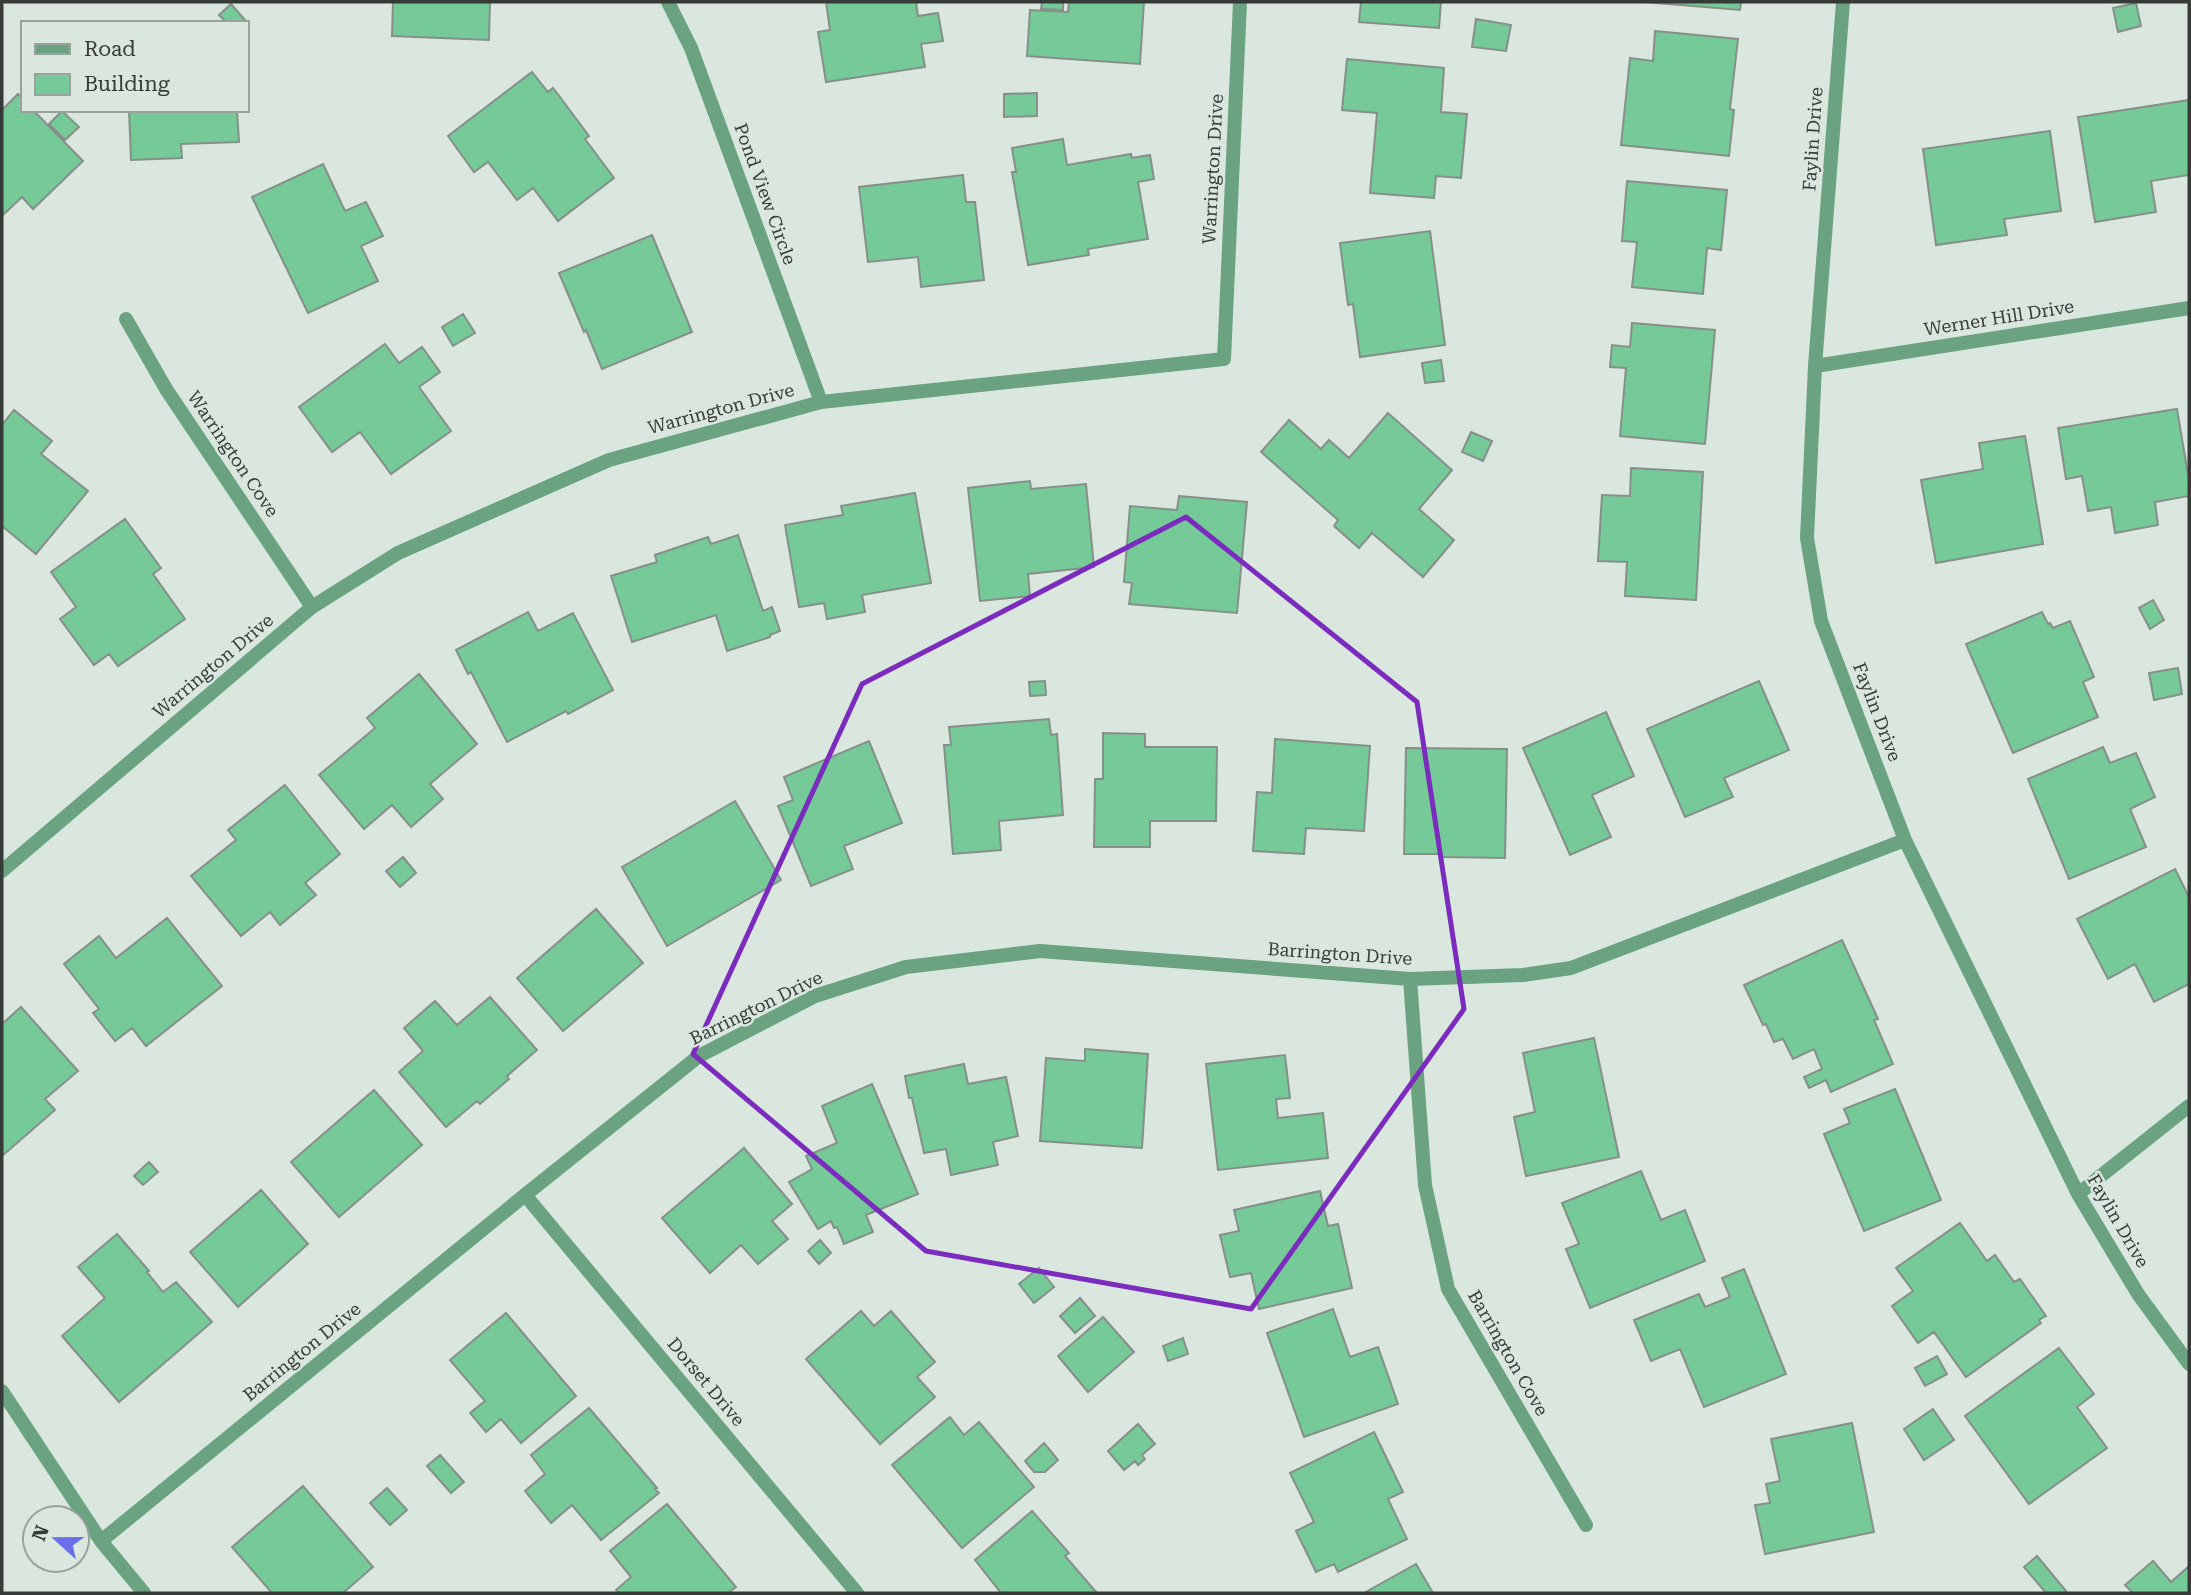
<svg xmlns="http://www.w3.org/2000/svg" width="2191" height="1595" font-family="'Roboto Serif',serif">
<rect width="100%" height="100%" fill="#dae7de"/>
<path fill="#75ca98" stroke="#859088" stroke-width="2" d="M 393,2 L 490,2 L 489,40 L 392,36 Z
M 826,2 L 916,2 L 918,16 L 938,13 L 943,41 L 921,44 L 925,67 L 826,82 L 818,32 L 830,30 Z
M 1042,2 L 1063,2 L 1063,10 L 1041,9 Z
M 1069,2 L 1144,2 L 1140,64 L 1027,56 L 1030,10 L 1068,12 Z
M 1361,2 L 1441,2 L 1439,28 L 1359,22 Z
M 1644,2 L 1741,2 L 1740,10 Z
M 2136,3 L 2141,26 L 2118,32 L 2113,8 Z
M 231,4 L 245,20 L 242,23 L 227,23 L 219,15 Z
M 1476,19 L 1511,25 L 1506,51 L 1472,47 Z
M 1655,31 L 1738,39 L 1730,109 L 1734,110 L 1729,156 L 1621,145 L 1630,58 L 1653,61 Z
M 1347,59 L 1444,68 L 1441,112 L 1467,114 L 1461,178 L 1436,176 L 1434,198 L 1370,193 L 1377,113 L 1342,110 Z
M 532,72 L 548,92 L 553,88 L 560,97 L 589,136 L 585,139 L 614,178 L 558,221 L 533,188 L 517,200 L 488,162 L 474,172 L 448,136 Z
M 1037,93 L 1037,116 L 1004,117 L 1004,94 Z
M 18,94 L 23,99 L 23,110 L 33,110 L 83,161 L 33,209 L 22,197 L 2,216 L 2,110 Z
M 2189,100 L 2189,175 L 2151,181 L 2156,212 L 2095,222 L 2078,117 Z
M 129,110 L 237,110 L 239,142 L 181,144 L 182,158 L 131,160 Z
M 62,111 L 79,127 L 65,140 L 49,124 Z
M 2050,131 L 2061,211 L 2004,219 L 2007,235 L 1936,245 L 1923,149 Z
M 1063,139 L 1067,165 L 1131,154 L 1132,158 L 1150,155 L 1154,179 L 1138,182 L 1148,239 L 1088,249 L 1089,255 L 1028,265 L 1012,172 L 1016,172 L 1012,148 Z
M 323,164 L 345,211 L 366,202 L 383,236 L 361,246 L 378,281 L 308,313 L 252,197 Z
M 963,175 L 966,202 L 975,202 L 984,280 L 921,287 L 918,257 L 868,262 L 859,187 Z
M 1627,181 L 1727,190 L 1721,250 L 1707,248 L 1703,294 L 1632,287 L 1637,242 L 1622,241 Z
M 1430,231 L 1445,345 L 1360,357 L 1353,304 L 1348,305 L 1340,243 Z
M 652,235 L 692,332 L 602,369 L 586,330 L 584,332 L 559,273 Z
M 463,314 L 475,333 L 453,346 L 442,327 Z
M 1632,323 L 1715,330 L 1705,444 L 1620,436 L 1626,368 L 1610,367 L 1612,345 L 1630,347 Z
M 385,344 L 399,363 L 422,347 L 440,372 L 419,387 L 451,431 L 391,474 L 360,432 L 332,452 L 299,407 Z
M 1441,360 L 1444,381 L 1425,383 L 1422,363 Z
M 2177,409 L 2189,480 L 2189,496 L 2155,502 L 2158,525 L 2115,533 L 2111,507 L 2088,511 L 2082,476 L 2066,479 L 2058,428 Z
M 14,410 L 52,441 L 41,454 L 88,491 L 36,554 L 2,526 L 2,425 Z
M 1388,413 L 1452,470 L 1419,509 L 1454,540 L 1423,577 L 1372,533 L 1359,548 L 1334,526 L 1338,520 L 1261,452 L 1289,420 L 1321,449 L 1329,440 L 1349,458 Z
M 1471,432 L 1492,441 L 1483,461 L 1462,452 Z
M 2025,436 L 2043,544 L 1936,563 L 1921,480 L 1983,469 L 1979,443 Z
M 1631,468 L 1703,472 L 1696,600 L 1625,596 L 1627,562 L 1598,561 L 1602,495 L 1630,496 Z
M 1030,481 L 1031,489 L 1086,484 L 1094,567 L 1028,574 L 1030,596 L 980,601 L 968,488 Z
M 915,493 L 931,583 L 862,595 L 865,612 L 827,619 L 824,603 L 799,607 L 785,525 L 843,515 L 841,506 Z
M 1179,496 L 1247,502 L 1237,613 L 1129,604 L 1132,583 L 1124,582 L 1130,506 L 1177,510 Z
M 125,519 L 161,568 L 153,574 L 185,619 L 118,666 L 109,654 L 94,665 L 60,619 L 76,607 L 51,572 Z
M 738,535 L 763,611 L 772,607 L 780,631 L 770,635 L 770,637 L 727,651 L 716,615 L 632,642 L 611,576 L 657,562 L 655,555 L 708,537 L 711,544 Z
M 2153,600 L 2164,620 L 2150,629 L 2139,608 Z
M 528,612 L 538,631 L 573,613 L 613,690 L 568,714 L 566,711 L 507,742 L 471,672 L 468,674 L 456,650 Z
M 2042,612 L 2048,624 L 2050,623 L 2053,628 L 2070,621 L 2094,677 L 2083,682 L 2098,717 L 2013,753 L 1966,644 Z
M 2178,668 L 2182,694 L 2154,700 L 2149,673 Z
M 419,674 L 477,744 L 430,784 L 443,799 L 411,827 L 392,805 L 364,829 L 319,775 L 375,728 L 367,718 Z
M 1045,681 L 1046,695 L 1030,696 L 1029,682 Z
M 1759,681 L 1789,750 L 1724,778 L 1733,797 L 1685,817 L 1647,729 Z
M 1606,712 L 1634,776 L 1592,795 L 1611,837 L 1570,855 L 1523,748 Z
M 1049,719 L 1051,735 L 1057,734 L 1063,815 L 999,821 L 1001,850 L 953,854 L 944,745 L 951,745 L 949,727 Z
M 1103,733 L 1145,734 L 1145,747 L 1217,747 L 1216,821 L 1150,821 L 1150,847 L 1094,847 L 1095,779 L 1103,779 Z
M 1275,739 L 1370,746 L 1364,831 L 1306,828 L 1304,854 L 1253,851 L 1257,792 L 1272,793 Z
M 869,741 L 902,823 L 844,846 L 853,869 L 811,886 L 778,806 L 793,800 L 784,777 Z
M 2103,747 L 2110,763 L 2136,753 L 2155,797 L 2130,809 L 2146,847 L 2069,879 L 2028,779 Z
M 1406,748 L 1507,749 L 1505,858 L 1442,857 L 1442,854 L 1404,854 Z
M 285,785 L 340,854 L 305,883 L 316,895 L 280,925 L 270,912 L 241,936 L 191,876 L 236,840 L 228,830 Z
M 735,801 L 781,880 L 667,946 L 622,867 Z
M 403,857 L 416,873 L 400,887 L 386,871 Z
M 2175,869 L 2189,897 L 2189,984 L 2154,1002 L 2135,964 L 2108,979 L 2077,919 Z
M 596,909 L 643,963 L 563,1031 L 517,978 Z
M 167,918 L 222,986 L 146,1046 L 132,1028 L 115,1041 L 93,1013 L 99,1009 L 64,964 L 99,936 L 116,958 Z
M 1842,940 L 1878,1019 L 1874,1020 L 1893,1064 L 1831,1092 L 1826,1080 L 1809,1088 L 1804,1077 L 1822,1069 L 1814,1049 L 1793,1059 L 1783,1039 L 1774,1042 L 1766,1024 L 1763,1025 L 1744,985 Z
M 490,997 L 537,1050 L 507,1076 L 509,1079 L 480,1104 L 477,1101 L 446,1127 L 399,1072 L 423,1051 L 404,1028 L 435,1001 L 457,1025 Z
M 21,1007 L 78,1071 L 45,1099 L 55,1110 L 2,1156 L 2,1024 Z
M 1594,1038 L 1619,1157 L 1526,1176 L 1514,1117 L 1535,1112 L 1523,1053 Z
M 1085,1049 L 1148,1054 L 1142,1148 L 1040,1141 L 1046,1058 L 1085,1061 Z
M 1285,1055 L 1290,1098 L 1276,1099 L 1278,1118 L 1323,1113 L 1328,1158 L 1218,1170 L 1206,1064 Z
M 964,1064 L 968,1084 L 1006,1077 L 1018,1136 L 993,1142 L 998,1165 L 951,1175 L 946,1149 L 924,1153 L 912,1098 L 909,1098 L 905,1076 Z
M 872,1084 L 918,1194 L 866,1215 L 873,1232 L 844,1244 L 837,1227 L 834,1228 L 831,1221 L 818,1229 L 789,1182 L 812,1169 L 806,1156 L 837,1143 L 822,1106 Z
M 1895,1089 L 1941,1200 L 1864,1231 L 1824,1134 L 1850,1123 L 1844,1109 Z
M 374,1090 L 422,1145 L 339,1217 L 291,1162 Z
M 744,1148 L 792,1204 L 772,1221 L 788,1239 L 758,1264 L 741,1245 L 710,1273 L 662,1218 Z
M 149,1162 L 158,1172 L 143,1185 L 134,1176 Z
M 1641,1171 L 1661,1220 L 1685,1210 L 1705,1261 L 1590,1308 L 1566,1249 L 1579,1244 L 1562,1203 Z
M 261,1190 L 308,1244 L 238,1307 L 190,1252 Z
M 1320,1191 L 1328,1226 L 1338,1224 L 1352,1288 L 1259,1309 L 1251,1273 L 1230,1277 L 1220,1235 L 1239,1231 L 1234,1210 Z
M 1960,1223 L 1987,1261 L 1995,1255 L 2014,1282 L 2020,1279 L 2046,1316 L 2039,1320 L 2041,1323 L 1966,1377 L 1934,1332 L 1918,1343 L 1892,1306 L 1913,1291 L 1896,1268 Z
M 117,1234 L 149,1271 L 147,1272 L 163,1292 L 176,1282 L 212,1322 L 119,1402 L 62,1336 L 105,1298 L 78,1267 Z
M 820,1240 L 831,1253 L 819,1264 L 808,1251 Z
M 1039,1268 L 1054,1287 L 1034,1303 L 1019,1284 Z
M 1744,1269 L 1786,1374 L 1704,1407 L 1680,1349 L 1651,1361 L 1634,1320 L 1699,1294 L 1705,1307 L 1730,1297 L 1722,1278 Z
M 1080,1298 L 1095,1316 L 1075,1333 L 1060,1316 Z
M 1333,1309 L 1350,1357 L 1378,1347 L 1398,1404 L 1304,1437 L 1267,1333 Z
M 861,1311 L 874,1326 L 891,1311 L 935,1362 L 917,1377 L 935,1397 L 880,1444 L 806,1359 Z
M 506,1313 L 576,1396 L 521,1443 L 501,1419 L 486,1432 L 470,1413 L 485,1401 L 450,1360 Z
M 1103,1317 L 1134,1352 L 1088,1392 L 1058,1356 Z
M 1183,1338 L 1188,1354 L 1168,1361 L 1163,1346 Z
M 2059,1348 L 2094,1394 L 2077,1407 L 2107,1448 L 2029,1504 L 1965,1416 Z
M 1937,1356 L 1947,1374 L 1925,1386 L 1915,1368 Z
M 589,1408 L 657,1488 L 655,1489 L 659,1493 L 601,1540 L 572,1505 L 551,1523 L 525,1491 L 545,1474 L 531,1455 Z
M 1933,1409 L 1954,1440 L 1924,1460 L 1904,1429 Z
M 950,1417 L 964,1435 L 979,1422 L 1034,1487 L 962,1548 L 892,1465 Z
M 1852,1423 L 1874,1532 L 1765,1554 L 1755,1505 L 1770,1503 L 1766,1484 L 1780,1481 L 1771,1439 Z
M 1138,1424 L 1155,1444 L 1142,1455 L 1145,1459 L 1138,1465 L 1135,1461 L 1124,1470 L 1108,1451 Z
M 1374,1432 L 1403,1492 L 1388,1499 L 1407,1539 L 1338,1572 L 1334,1564 L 1316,1572 L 1296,1531 L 1314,1522 L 1290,1473 Z
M 1044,1443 L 1058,1460 L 1045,1472 L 1034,1472 L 1025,1461 Z
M 440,1455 L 464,1482 L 451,1493 L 427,1466 Z
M 303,1486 L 373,1567 L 343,1593 L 272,1593 L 232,1547 Z
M 387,1488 L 407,1510 L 390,1525 L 370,1503 Z
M 667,1504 L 736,1587 L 728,1593 L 619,1593 L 616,1590 L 631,1577 L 610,1551 Z
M 1032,1511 L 1069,1553 L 1065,1556 L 1097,1593 L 1001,1593 L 975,1560 Z
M 2037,1556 L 2066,1591 L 2064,1593 L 2046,1593 L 2024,1567 Z
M 2153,1561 L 2171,1582 L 2189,1566 L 2189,1593 L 2133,1593 L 2125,1585 Z
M 1416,1564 L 1433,1593 L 1364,1593 Z"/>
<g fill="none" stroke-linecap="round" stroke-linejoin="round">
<path stroke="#6ba280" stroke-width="14" d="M 668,2 L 691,48 L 821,402
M 1843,2 L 1815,366 L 1807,538 L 1821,621 L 1905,840 L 2078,1194 L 2138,1294 L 2189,1364
M 126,319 L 166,389 L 312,607
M 1815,366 L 2189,308
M 2,871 L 312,607 L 398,553 L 609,460 L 821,402 L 1224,359 L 1240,2
M 1410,979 L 1425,1185 L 1448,1289 L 1586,1525
M 2078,1194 L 2189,1106
M 525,1195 L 857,1593
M 2,1391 L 101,1541 L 144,1593
M 101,1541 L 525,1195 L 699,1056 L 815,996 L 906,967 L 1040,951 L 1410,979 L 1523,975 L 1571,968 L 1905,840"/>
</g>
<path fill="none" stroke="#7b2cbf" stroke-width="5" stroke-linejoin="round" d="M 1186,517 L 1417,702 L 1464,1009 L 1251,1309 L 926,1251 L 693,1054 L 862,684 Z"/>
<g text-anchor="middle" stroke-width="5" stroke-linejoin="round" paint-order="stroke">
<g font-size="18" fill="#363b37" stroke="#dae7de">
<text transform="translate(1813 139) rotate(-86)" y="6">Faylin Drive</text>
<text transform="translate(1213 169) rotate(-87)" y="6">Warrington Drive</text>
<text transform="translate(765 194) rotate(70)" y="6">Pond View Circle</text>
<text transform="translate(1999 318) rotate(-9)" y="6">Werner Hill Drive</text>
<text transform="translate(721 409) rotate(-15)" y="6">Warrington Drive</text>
<text transform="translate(233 454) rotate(56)" y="6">Warrington Cove</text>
<text transform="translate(213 666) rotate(-40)" y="6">Warrington Drive</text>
<text transform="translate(1877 712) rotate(69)" y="6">Faylin Drive</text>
<text transform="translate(1340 954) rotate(4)" y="6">Barrington Drive</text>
<text transform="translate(756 1008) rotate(-26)" y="6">Barrington Drive</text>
<text transform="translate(2118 1221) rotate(60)" y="6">Faylin Drive</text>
<text transform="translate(302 1352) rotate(-39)" y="6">Barrington Drive</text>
<text transform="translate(1508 1353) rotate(60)" y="6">Barrington Cove</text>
<text transform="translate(706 1382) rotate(50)" y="6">Dorset Drive</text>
</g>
</g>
<rect width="2191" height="1595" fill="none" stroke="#363b37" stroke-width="7"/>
<rect x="21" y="21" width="228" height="91" fill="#dae7de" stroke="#98a29b" stroke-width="2"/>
<rect x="35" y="44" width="35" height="10" fill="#6ba280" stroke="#98a29b" stroke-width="2"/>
<text x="84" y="56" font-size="21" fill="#363b37">Road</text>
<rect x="35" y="74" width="35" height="21" fill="#75ca98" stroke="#98a29b" stroke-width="2"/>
<text x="84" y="91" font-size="21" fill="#363b37">Building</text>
<g transform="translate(56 1539) rotate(291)"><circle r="33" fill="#dae7de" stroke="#98a29b" stroke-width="2"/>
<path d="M0-5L12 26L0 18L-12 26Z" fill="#696fe8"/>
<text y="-10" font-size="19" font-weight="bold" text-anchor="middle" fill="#363b37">N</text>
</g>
</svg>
